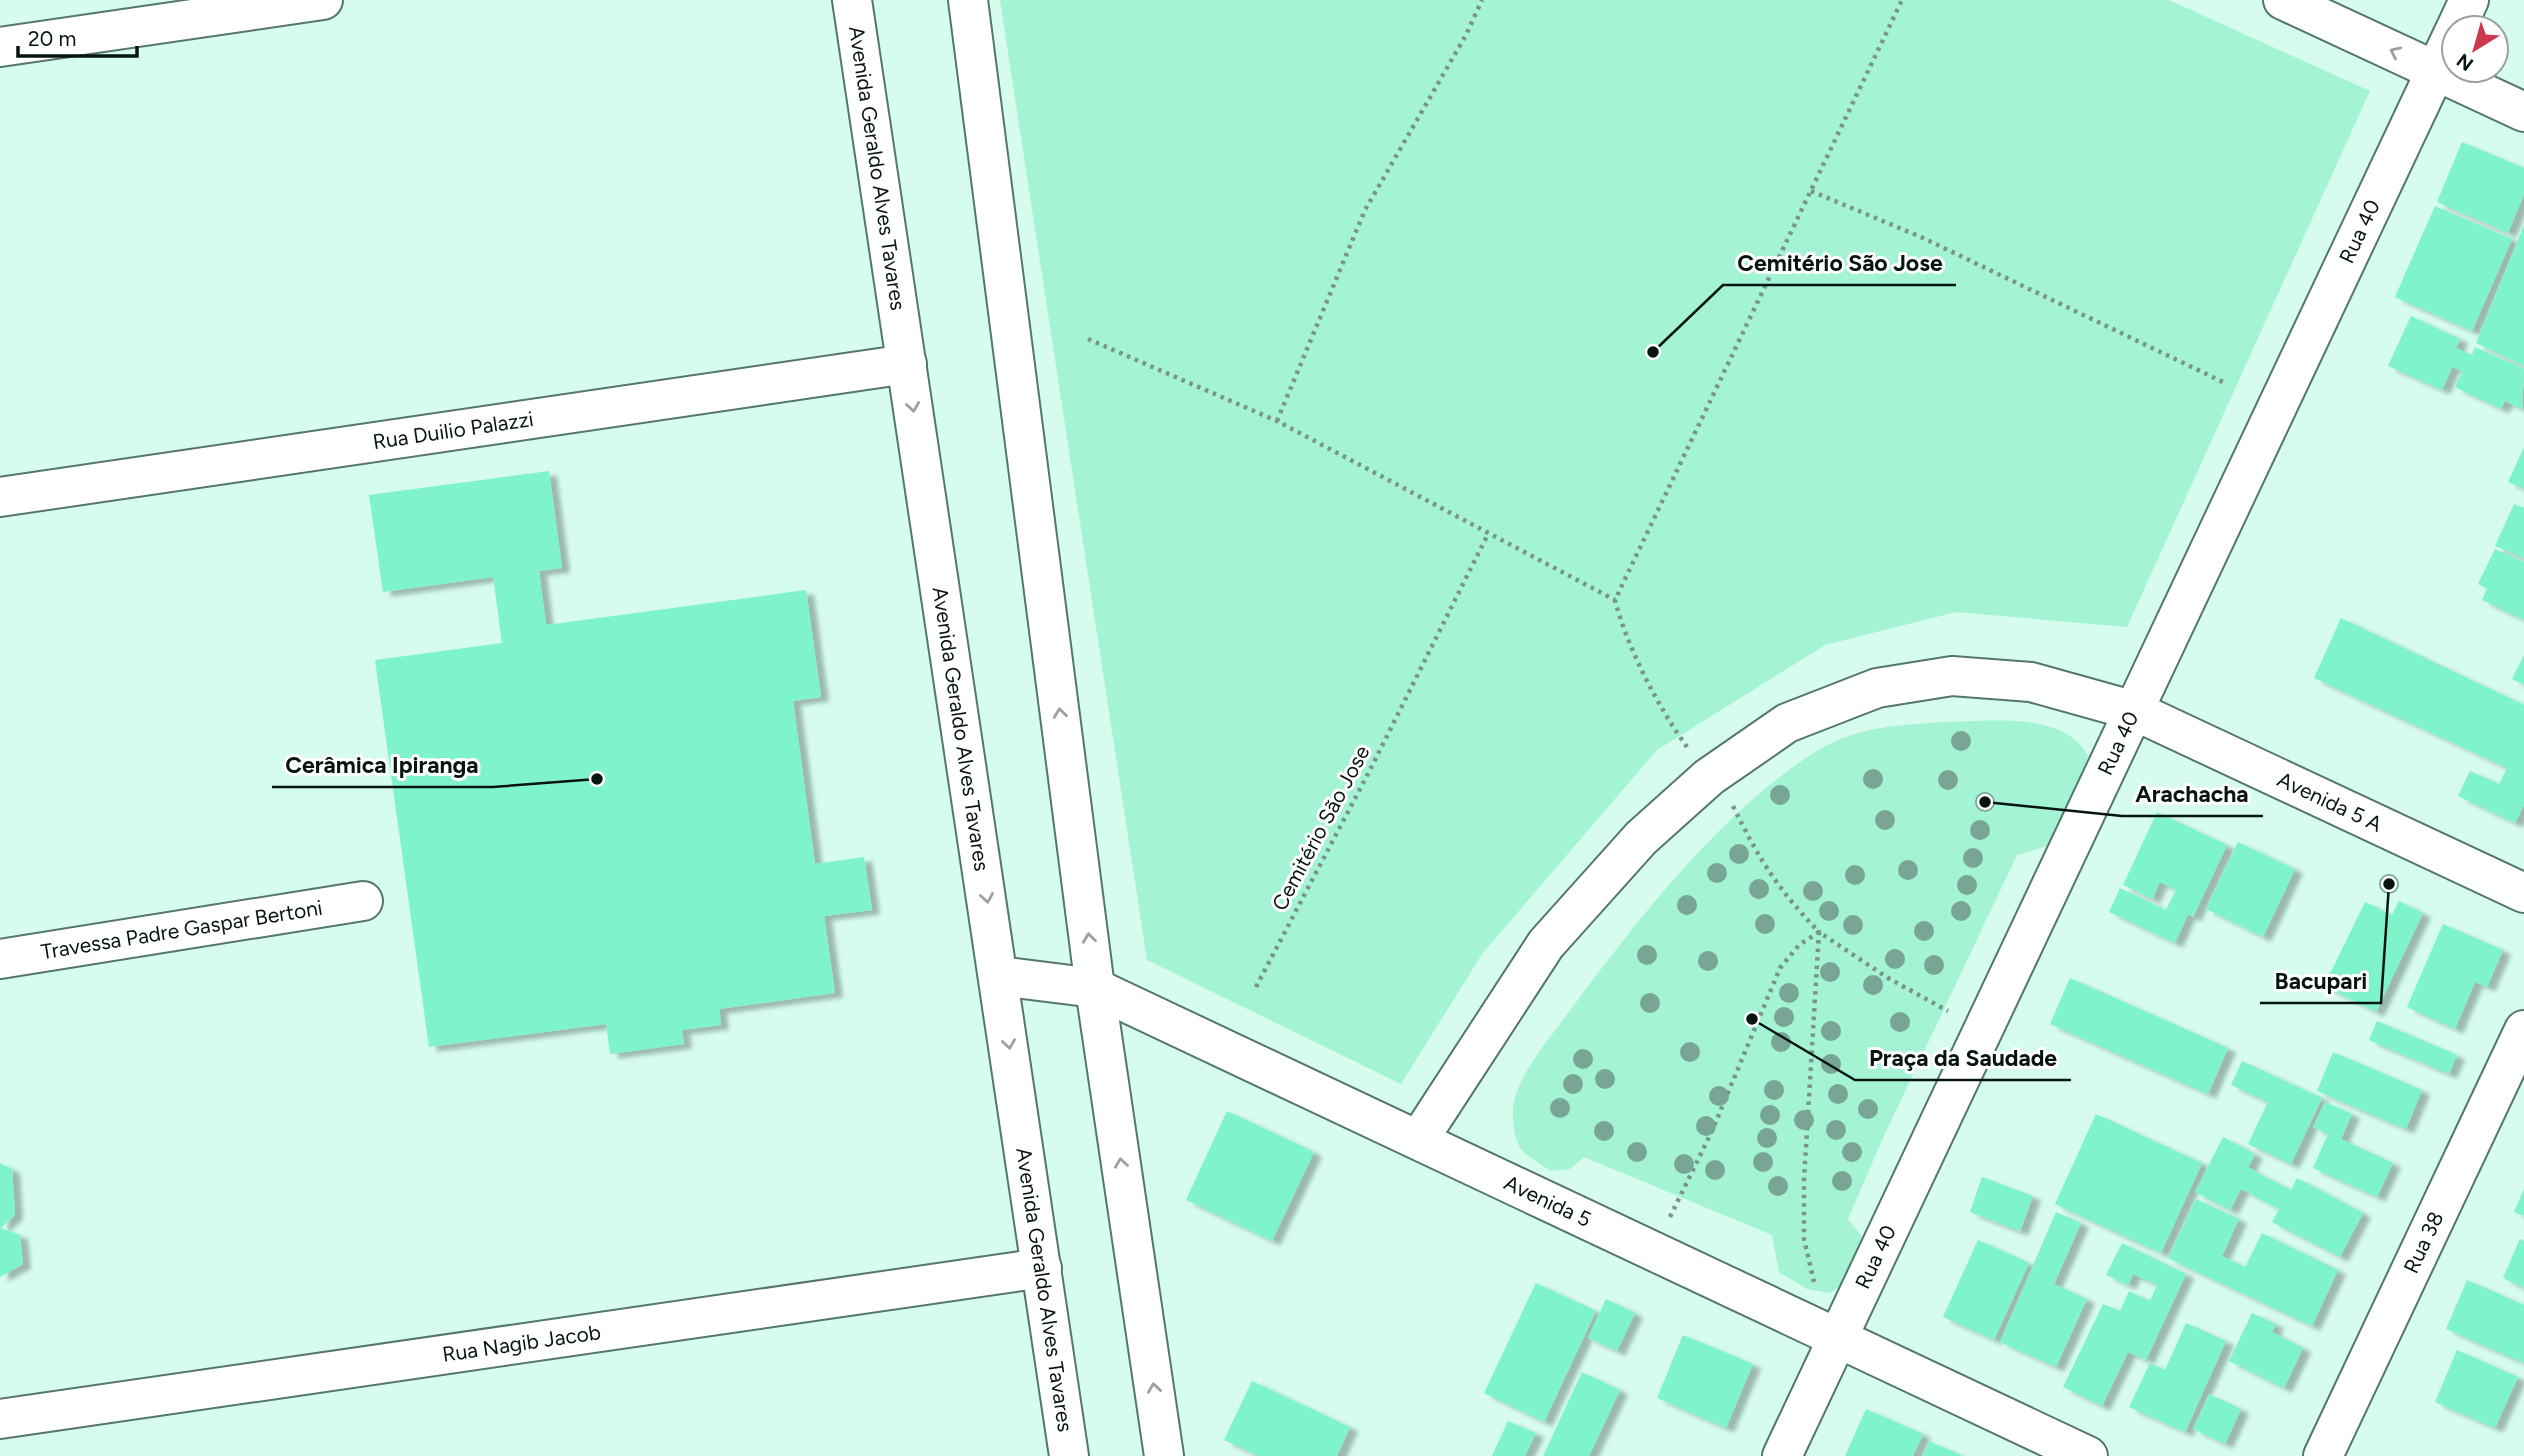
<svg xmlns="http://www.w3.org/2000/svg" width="2524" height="1456" font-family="Figtree,sans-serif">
<defs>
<filter id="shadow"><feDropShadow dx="8" dy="4.5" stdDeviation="2" flood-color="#0004"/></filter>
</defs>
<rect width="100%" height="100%" fill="#d5fcec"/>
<path fill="#a3f3d4" d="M 1000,0 L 2169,0 L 2370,91 L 2127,627 L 1956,612 L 1825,645 L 1657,750 L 1482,954 L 1401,1084 L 1147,960 Z
M 1943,722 C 1989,722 2063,710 2088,756 L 2071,809 L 2051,845 L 2017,855 L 1882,1140 L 1848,1219 L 1865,1241 L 1848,1280 L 1830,1293 L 1807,1289 L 1779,1272 L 1772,1235 L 1584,1157 L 1570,1169 L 1551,1171 C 1542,1165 1527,1157 1521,1149 C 1513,1138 1511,1110 1515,1097 C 1525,1066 1550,1038 1569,1012 C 1635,923 1718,815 1812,754 C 1856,726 1893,726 1943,722 Z"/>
<path fill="#7ff3ca" filter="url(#shadow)" d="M 2462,142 L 2524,168 L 2524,194 L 2508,233 L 2437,202 Z
M 2435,206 L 2512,239 L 2472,331 L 2395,297 Z
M 2524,225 L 2524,366 L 2476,343 Z
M 2411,316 L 2460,339 L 2456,348 L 2472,355 L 2475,347 L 2524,369 L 2522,409 L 2505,401 L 2501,409 L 2455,387 L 2462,371 L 2452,367 L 2442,390 L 2388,366 Z
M 2524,447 L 2524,489 L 2508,482 Z
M 549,471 L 562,568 L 539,571 L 546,625 L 806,590 L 821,697 L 793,701 L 815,864 L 864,857 L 872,910 L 824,916 L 835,993 L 719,1009 L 721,1025 L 682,1030 L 684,1044 L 610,1054 L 606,1024 L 429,1047 L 375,660 L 502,643 L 493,577 L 383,592 L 369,495 Z
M 2514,504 L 2524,508 L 2524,558 L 2495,546 Z
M 2495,549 L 2524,562 L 2524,620 L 2482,600 L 2487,589 L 2478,584 Z
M 2341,618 L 2524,705 L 2524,805 L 2515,823 L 2458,796 L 2470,771 L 2499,784 L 2507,768 L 2314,678 Z
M 2524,655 L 2524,685 L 2512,679 Z
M 2157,812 L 2227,845 L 2193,917 L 2188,914 L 2175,943 L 2109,912 L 2120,888 L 2166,910 L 2176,890 L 2160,882 L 2152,899 L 2123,885 Z
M 2238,842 L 2295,869 L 2263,937 L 2206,909 Z
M 2399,901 L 2423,913 L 2376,1012 L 2324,986 L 2365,902 L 2392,915 Z
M 2443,924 L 2503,950 L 2487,987 L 2475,982 L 2455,1029 L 2407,1007 Z
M 2070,978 L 2228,1048 L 2208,1094 L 2050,1024 Z
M 2377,1021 L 2457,1055 L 2449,1074 L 2369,1040 Z
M 2333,1052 L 2422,1090 L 2406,1129 L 2317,1091 Z
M 2242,1061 L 2322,1098 L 2291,1164 L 2248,1144 L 2268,1102 L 2231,1085 Z
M 2325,1102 L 2352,1114 L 2341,1139 L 2393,1163 L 2377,1197 L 2313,1168 L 2328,1134 L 2313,1127 Z
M 1227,1111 L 1314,1152 L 1272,1241 L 1186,1200 Z
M 2096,1114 L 2202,1163 L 2161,1253 L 2055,1204 Z
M 2223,1137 L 2255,1154 L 2248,1167 L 2256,1172 L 2291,1190 L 2297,1178 L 2363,1213 L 2340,1257 L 2272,1222 L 2279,1209 L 2241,1189 L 2230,1210 L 2195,1192 Z
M 0,1163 L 12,1169 L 15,1215 L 1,1228 L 20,1235 L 23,1264 L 0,1277 Z
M 1982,1177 L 2033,1196 L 2020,1231 L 1970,1212 Z
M 2524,1189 L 2524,1216 L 2514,1212 Z
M 2196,1199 L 2239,1219 L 2222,1256 L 2245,1267 L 2262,1233 L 2338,1270 L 2312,1326 L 2168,1258 Z
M 2056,1212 L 2081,1223 L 2054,1284 L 2087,1299 L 2056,1367 L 2000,1342 Z
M 2520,1239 L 2524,1241 L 2524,1288 L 2503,1278 Z
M 1978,1240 L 2029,1263 L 1994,1340 L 1943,1317 Z
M 2122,1243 L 2186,1274 L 2146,1360 L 2128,1352 L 2102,1406 L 2063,1387 L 2103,1304 L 2120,1311 L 2129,1291 L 2150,1301 L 2157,1285 L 2133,1274 L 2128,1285 L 2106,1275 Z
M 2467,1280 L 2524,1305 L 2524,1363 L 2446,1329 Z
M 1536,1283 L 1596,1311 L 1544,1422 L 1484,1393 Z
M 1606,1299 L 1635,1313 L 1617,1351 L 1588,1338 Z
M 2252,1313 L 2276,1324 L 2272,1332 L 2303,1348 L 2284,1388 L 2229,1361 Z
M 2186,1323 L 2226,1341 L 2185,1432 L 2129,1407 L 2150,1363 L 2165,1370 Z
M 1683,1335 L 1753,1364 L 1726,1428 L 1657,1398 Z
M 2457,1350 L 2518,1377 L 2495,1428 L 2435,1402 Z
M 1582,1372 L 1620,1390 L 1589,1456 L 1543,1456 Z
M 1252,1381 L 1350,1427 L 1337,1456 L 1259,1456 L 1224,1440 Z
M 2209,1394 L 2241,1409 L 2225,1444 L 2193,1429 Z
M 1866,1409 L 1923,1434 L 1913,1456 L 1845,1456 Z
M 1508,1421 L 1536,1433 L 1525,1456 L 1492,1456 Z
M 1929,1441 L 1963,1456 L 1923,1456 Z"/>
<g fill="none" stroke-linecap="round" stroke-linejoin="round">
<g stroke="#547769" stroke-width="42">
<g id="minor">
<path d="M 2456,28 L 2469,0"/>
<path d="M 0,47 L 323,0"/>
<path id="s1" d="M 0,497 L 907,364"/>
<path id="s2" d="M 0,959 L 363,901"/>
<path id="s3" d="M 1419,1139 L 1546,944 L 1641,838 L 1709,777 L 1787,723 L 1877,688 L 1952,676 L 2031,682 L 2135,711 L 2524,893"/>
<path id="s4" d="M 0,1419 L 1042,1268"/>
<path id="s5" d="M 1782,1456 L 2454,32"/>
<path id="s6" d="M 2323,1456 L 2524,1030"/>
</g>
</g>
<g stroke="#547769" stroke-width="42">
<g id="tertiary">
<path id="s7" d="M 852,0 L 1069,1456"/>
<path d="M 968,0 L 1095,988 L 1164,1456"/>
<path d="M 2283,0 L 2524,112"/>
<path id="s8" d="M 999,976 L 1095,988 L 2088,1456"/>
</g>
</g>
<path stroke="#79958a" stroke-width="4.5" stroke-dasharray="3.5 5" stroke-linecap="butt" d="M 1811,191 L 1921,237 L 2223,382
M 1088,339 L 1277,421 L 1615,600
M 1277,421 L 1365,210 L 1466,35 L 1482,0
M 1687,747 C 1658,707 1627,647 1615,600 L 1902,0
M 1733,806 C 1760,861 1777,888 1819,932 L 1804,1180 L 1804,1239 L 1814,1282
M 1256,987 L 1371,768 L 1488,534
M 1670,1217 L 1712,1131 L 1780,968 L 1799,945 L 1819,932 L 1888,978 L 1948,1011"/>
<use href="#minor" stroke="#fff" stroke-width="38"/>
<use href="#tertiary" stroke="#fff" stroke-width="38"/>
</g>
<g fill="#78a594">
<circle cx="1961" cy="741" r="10"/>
<circle cx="1873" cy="779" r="10"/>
<circle cx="1948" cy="780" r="10"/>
<circle cx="1780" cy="795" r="10"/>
<circle cx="1985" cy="802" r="10"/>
<circle cx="1885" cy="820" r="10"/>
<circle cx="1980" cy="830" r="10"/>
<circle cx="1739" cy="854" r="10"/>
<circle cx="1973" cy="858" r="10"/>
<circle cx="1908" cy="870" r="10"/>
<circle cx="1717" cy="873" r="10"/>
<circle cx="1855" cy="875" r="10"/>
<circle cx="2389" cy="884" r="10"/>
<circle cx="1967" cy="885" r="10"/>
<circle cx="1759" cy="889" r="10"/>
<circle cx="1813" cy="891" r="10"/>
<circle cx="1687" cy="905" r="10"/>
<circle cx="1829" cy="911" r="10"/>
<circle cx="1961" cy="911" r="10"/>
<circle cx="1765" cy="924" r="10"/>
<circle cx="1853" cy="925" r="10"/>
<circle cx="1924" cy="931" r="10"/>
<circle cx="1647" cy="955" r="10"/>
<circle cx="1895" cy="959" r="10"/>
<circle cx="1708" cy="961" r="10"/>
<circle cx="1934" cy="965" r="10"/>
<circle cx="1830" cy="972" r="10"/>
<circle cx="1873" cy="985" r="10"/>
<circle cx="1789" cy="993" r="10"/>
<circle cx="1650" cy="1003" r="10"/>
<circle cx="1784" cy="1017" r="10"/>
<circle cx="1900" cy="1022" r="10"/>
<circle cx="1831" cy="1031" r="10"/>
<circle cx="1781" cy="1042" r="10"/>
<circle cx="1690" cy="1052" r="10"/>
<circle cx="1583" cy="1059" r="10"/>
<circle cx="1831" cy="1064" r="10"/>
<circle cx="1605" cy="1079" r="10"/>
<circle cx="1573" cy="1084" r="10"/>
<circle cx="1774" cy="1090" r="10"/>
<circle cx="1838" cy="1094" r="10"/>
<circle cx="1719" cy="1096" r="10"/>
<circle cx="1560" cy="1108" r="10"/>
<circle cx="1868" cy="1109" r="10"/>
<circle cx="1770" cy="1115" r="10"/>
<circle cx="1804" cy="1120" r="10"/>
<circle cx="1706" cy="1126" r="10"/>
<circle cx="1836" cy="1130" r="10"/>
<circle cx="1604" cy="1131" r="10"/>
<circle cx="1767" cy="1138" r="10"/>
<circle cx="1637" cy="1152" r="10"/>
<circle cx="1852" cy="1152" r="10"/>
<circle cx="1763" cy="1162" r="10"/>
<circle cx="1684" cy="1164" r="10"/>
<circle cx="1715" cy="1170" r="10"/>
<circle cx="1842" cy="1181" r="10"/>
<circle cx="1778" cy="1186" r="10"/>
</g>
<defs><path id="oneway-chevron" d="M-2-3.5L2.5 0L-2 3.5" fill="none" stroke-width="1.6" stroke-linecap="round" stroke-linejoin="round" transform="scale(1.75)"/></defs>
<g stroke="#9ca19f">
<use href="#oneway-chevron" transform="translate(2395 52) rotate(-155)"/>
<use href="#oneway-chevron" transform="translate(913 407) rotate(81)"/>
<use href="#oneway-chevron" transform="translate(1060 713) rotate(-97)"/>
<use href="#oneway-chevron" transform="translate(987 898) rotate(81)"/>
<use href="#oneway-chevron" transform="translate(1089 938) rotate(-97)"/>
<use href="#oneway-chevron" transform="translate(1009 1044) rotate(82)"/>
<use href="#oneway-chevron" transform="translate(1121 1163) rotate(-98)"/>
<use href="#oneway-chevron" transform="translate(1154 1388) rotate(-98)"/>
</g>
<g text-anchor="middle" stroke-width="6" stroke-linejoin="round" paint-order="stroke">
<g font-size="21" fill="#071510" stroke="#fff">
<text dy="7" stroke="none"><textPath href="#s7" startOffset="170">Avenida Geraldo Alves Tavares</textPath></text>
<text dy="7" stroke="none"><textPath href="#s5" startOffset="1354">Rua 40</textPath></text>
<text dy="7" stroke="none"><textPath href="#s1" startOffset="458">Rua Duilio Palazzi</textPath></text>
<text dy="7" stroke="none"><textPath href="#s7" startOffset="737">Avenida Geraldo Alves Tavares</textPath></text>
<text dy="7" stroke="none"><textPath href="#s5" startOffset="788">Rua 40</textPath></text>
<text dy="7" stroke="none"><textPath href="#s3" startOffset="1136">Avenida 5 A</textPath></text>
<text transform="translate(1321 828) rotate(-62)" y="7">Cemitério São Jose</text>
<text dy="7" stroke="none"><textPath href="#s2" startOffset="184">Travessa Padre Gaspar Bertoni</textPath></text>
<text dy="7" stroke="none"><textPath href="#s8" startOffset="597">Avenida 5</textPath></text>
<text dy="7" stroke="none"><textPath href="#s6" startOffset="236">Rua 38</textPath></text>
<text dy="7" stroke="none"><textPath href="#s5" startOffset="220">Rua 40</textPath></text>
<text dy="7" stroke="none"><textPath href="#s7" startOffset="1304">Avenida Geraldo Alves Tavares</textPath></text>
<text dy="7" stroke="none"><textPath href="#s4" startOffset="527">Rua Nagib Jacob</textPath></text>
</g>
</g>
<path fill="none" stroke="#071510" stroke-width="2.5" d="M1653 352L1723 285H1956M597 779L493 787H272M1985 802L2122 816H2263M2389 884L2381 1003H2260M1752 1019L1855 1080H2071"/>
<g fill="#071510" stroke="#fff" stroke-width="2.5">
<circle cx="1653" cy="352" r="7"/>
<circle cx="597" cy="779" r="7"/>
<circle cx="1985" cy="802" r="7"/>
<circle cx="2389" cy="884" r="7"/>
<circle cx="1752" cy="1019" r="7"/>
</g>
<g font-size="23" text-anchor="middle" font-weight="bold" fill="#071510" stroke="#fff" stroke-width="6" stroke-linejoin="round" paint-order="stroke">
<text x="1840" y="271">Cemitério São Jose</text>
<text x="382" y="773">Cerâmica Ipiranga</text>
<text x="2192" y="802">Arachacha</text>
<text x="2321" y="989">Bacupari</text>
<text x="1963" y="1066">Praça da Saudade</text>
</g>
<g transform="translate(2475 49) rotate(217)"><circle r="33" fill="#ffffff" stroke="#9ca19f" stroke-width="2"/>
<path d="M0-5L12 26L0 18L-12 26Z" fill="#ca3a4c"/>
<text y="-10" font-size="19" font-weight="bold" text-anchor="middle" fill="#071510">N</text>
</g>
<path d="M18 46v10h119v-10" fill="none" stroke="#071510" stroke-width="3.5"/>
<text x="28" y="46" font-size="21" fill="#071510" stroke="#ffffff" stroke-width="5" paint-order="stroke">20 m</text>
</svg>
